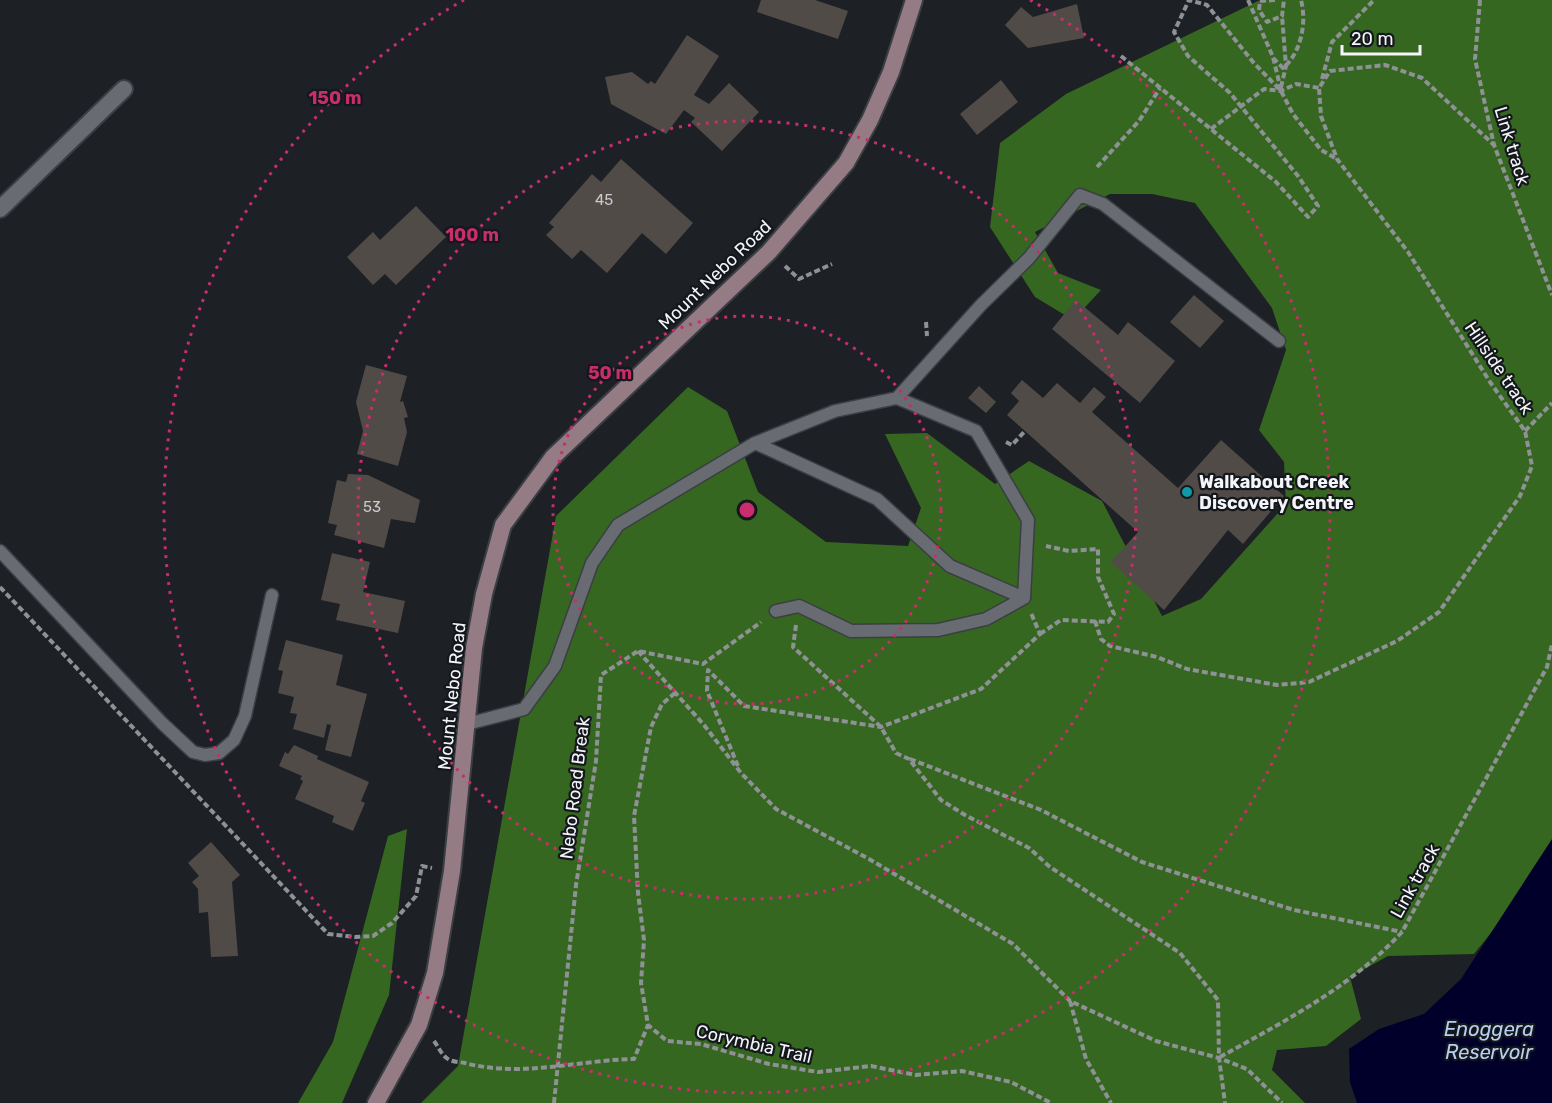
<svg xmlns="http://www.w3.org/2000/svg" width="1552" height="1103" font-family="Rubik,sans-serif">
<rect width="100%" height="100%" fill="#1d2025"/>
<path fill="#366720" d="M 1260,0 L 1552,0 L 1552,857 L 1474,954 L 1388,956 L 1350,977 L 1361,1019 L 1326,1046 L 1277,1050 L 1272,1070 L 1305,1103 L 421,1103 L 458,1066 L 556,516 L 688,387 L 727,411 L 758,492 L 826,542 L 908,546 L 921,508 L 885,434 L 927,433 L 995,484 L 1029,461 L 1102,501 L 1162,616 L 1201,599 L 1286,504 L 1284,462 L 1259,430 L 1286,350 L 1272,308 L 1195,203 L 1152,194 L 1110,194 L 1035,232 L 1058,273 L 1101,290 L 1073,320 L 1035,297 L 990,227 L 1000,143 L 1066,94 Z
M 407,829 L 389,995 L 342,1103 L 298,1103 L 333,1042 L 388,836 Z"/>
<path fill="#00002b" d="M 1552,839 L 1552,1103 L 1357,1103 L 1350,1082 L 1349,1049 L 1379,1029 L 1424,1014 L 1461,979 Z"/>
<path fill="#514b47" d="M 761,0 L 815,0 L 848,11 L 838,39 L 757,12 Z
M 1077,4 L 1084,38 L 1028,48 L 1005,25 L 1021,7 L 1033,17 Z
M 687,35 L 719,56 L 694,95 L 709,104 L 729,83 L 759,112 L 722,151 L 691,122 L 695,118 L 684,110 L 666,134 L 611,104 L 605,77 L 632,72 L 648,84 L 651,81 L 655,84 Z
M 1001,80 L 1018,102 L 977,135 L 960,114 Z
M 621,159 L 693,223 L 666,254 L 642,233 L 607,273 L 581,250 L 572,259 L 546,235 L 554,227 L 549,223 L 592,174 L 601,182 Z
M 416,206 L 446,237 L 396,285 L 385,274 L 373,285 L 347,257 L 373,232 L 380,240 Z
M 1194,295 L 1224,321 L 1200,348 L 1170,322 Z
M 1076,300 L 1118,335 L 1128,322 L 1175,361 L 1140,403 L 1052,329 Z
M 366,365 L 407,376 L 400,402 L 403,401 L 408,417 L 404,418 L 407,432 L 398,466 L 357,454 L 363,431 L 356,402 Z
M 1022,380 L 1043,398 L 1057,383 L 1080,403 L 1094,387 L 1106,397 L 1092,412 L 1178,488 L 1221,440 L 1284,496 L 1243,544 L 1228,530 L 1164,610 L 1111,562 L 1138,532 L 1007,415 L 1019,401 L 1011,393 Z
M 979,386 L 996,402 L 986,413 L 968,398 Z
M 348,474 L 368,475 L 420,500 L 415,523 L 391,519 L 384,548 L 334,535 L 337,525 L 328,523 L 337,480 L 346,482 Z
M 332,553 L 370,562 L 363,592 L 405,601 L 398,633 L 336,620 L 340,604 L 321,600 Z
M 286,640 L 343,655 L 336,685 L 367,694 L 351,757 L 325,750 L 331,725 L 327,724 L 324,738 L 293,729 L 297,714 L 290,713 L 294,697 L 278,693 L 283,671 L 278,670 Z
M 294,745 L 318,756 L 317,759 L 369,782 L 361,801 L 365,803 L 353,831 L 332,822 L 334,816 L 295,799 L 303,781 L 300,779 L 302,776 L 279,766 L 285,752 L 288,754 Z
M 211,842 L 240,875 L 232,882 L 238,956 L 211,957 L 208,912 L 199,913 L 198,889 L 192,882 L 199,876 L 188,863 Z"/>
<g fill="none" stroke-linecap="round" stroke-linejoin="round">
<g stroke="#3b3e42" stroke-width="15">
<path id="service" d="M 897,398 L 981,305 L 1029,258 L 1080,195 L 1103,204 L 1279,341
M 755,443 L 877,499 L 950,566 L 1024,598
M 0,551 L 162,723 L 193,752 L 205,755 L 219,753 L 234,740 L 245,716 L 272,595
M 776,611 L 799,606 L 851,631 L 938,630 L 986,619 L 1024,598
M 467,724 L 524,709 L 555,666 L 592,563 L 618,525 L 755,443 L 835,411 L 897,398 L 976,431 L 1028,520 L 1024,598"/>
</g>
<g stroke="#3b3e42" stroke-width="20">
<path id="minor" d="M 0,209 L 124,89"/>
</g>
<g stroke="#3b3e42" stroke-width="20">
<path id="secondary" d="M 376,1103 L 419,1025 L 435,973 L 452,871 L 474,648 L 484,594 L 503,525 L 553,457 L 769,252 L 846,163 L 870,120 L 891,72 L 914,0"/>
</g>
<path stroke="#8e9195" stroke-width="4" stroke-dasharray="6 3" stroke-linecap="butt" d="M 1248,0 L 1273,57 L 1281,90
M 1275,0 L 1260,1 L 1259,10 L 1267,22 L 1282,16 L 1284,0
M 1480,0 L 1475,59 L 1494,145 L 1552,295
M 1121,56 L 1276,182 L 1308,217 L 1318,206 L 1298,176 L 1230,93 L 1188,56 L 1174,32 L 1189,0 L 1207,5 L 1253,62 L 1281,91 L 1293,114 L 1321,150 L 1337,159
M 1273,58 L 1283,68 C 1301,53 1307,23 1301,0
M 1322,79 L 1332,42 L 1374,0
M 1281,87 L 1286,66 L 1282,16
M 1211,129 L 1264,89 L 1281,91 L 1296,84 L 1319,88
M 1097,167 L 1139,121 L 1160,88
M 785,266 L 799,279 L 832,264
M 926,322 L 927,336
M 1525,431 L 1552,403
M 1006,442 L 1012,445 L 1025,431
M 0,587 L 328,934 L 355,937 L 373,936 L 392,923 L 416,896 L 422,866 L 432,868
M 1095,621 L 1101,639 L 1110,646 L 1157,657 L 1187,669 L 1277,685 L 1309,682 L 1397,641 L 1439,612 L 1520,496 L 1532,466 L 1525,431 L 1490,382 L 1408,252 L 1337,159 L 1321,116 L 1319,88 L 1330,71 L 1385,65 L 1422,78 L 1494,145
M 796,625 L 793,647 L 881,727 L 896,753 L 909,759 L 941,800 L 965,815 L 1029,848 L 1050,867 L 1180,953 L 1218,1000 L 1219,1058 L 1225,1103
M 1040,634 L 1061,620 L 1108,622 L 1114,614 L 1098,577 L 1098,549 L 1069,551 L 1046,546
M 638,651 L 704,725 L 741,773 L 776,809 L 869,859 L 1013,944 L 1070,1001 L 1156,1041 L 1219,1058 L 1247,1069 L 1282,1103
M 675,693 L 662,704 L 651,727 L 634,816 L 638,893 L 644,940 L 641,983 L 648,1025 L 667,1041 L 701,1044 L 769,1064 L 818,1072 L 871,1066 L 916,1075 L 962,1071 L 1011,1082 L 1051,1103
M 910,759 L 1041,810 L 1142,862 L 1294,910 L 1402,932
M 738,766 L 707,691 L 708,670 L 744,706 L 881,727 L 981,689 L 1040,634 L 1031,613
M 1070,1001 L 1086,1059 L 1111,1103
M 434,1041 C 438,1046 442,1056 448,1059 C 452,1062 460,1062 465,1063 C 522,1078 578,1060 634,1059 L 648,1025
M 1220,1057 C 1285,1021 1351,987 1402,932 L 1547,667 L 1552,644
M 554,1103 L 576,885 L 596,761 L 601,675 L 638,651 L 703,664 L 761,622"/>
<use href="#service" stroke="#686c72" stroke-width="12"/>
<use href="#minor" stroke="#686c72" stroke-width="16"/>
<use href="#secondary" stroke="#947b84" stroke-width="16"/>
</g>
<g fill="none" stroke="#c72e6b" stroke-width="3" stroke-dasharray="3 6">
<circle cx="747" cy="510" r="194"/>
<circle cx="747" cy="510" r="389"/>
<path d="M1030 0A583 583 0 1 1 464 0"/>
</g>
<circle fill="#0f9aa8" stroke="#14171c" stroke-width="2" cx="1187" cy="492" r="6"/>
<g text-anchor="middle" stroke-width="4.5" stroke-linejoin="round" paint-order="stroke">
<g font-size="15" fill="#cacacc">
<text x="604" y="205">45</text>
<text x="372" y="512">53</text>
</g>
<g font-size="18" fill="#f3f5f9" stroke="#14171c">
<text transform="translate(1512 146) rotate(73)" y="6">Link track</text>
<text transform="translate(715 275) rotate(-44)" y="6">Mount Nebo Road</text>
<text transform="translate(1499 368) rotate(56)" y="6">Hillside track</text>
<text transform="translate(452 696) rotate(-84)" y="6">Mount Nebo Road</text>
<text transform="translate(575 788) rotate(-83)" y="6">Nebo Road Break</text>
<text transform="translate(1415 881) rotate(-61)" y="6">Link track</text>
<text transform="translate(754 1044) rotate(13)" y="6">Corymbia Trail</text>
</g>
<g font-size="18" font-weight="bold" fill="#f3f5f9" stroke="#14171c" text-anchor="start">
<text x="1199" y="488">Walkabout Creek<tspan x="1199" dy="21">Discovery Centre</tspan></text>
</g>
<g font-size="20" font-style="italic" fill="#b8cff4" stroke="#14171c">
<text x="1489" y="1036">Enoggera<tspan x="1489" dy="23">Reservoir</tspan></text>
</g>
</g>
<circle cx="747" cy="510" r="9" fill="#c72e6b" stroke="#14171c" stroke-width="3"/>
<g font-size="18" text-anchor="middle" font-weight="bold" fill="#c72e6b" stroke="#14171c" stroke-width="4.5" stroke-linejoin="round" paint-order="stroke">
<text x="335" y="104">150 m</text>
<text x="472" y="241">100 m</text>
<text x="610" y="379">50 m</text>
</g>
<path d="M1342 45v9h78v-9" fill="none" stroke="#f3f5f9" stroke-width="3"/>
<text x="1351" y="45" font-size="18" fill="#f3f5f9" stroke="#14171c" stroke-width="4.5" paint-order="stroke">20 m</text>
</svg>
